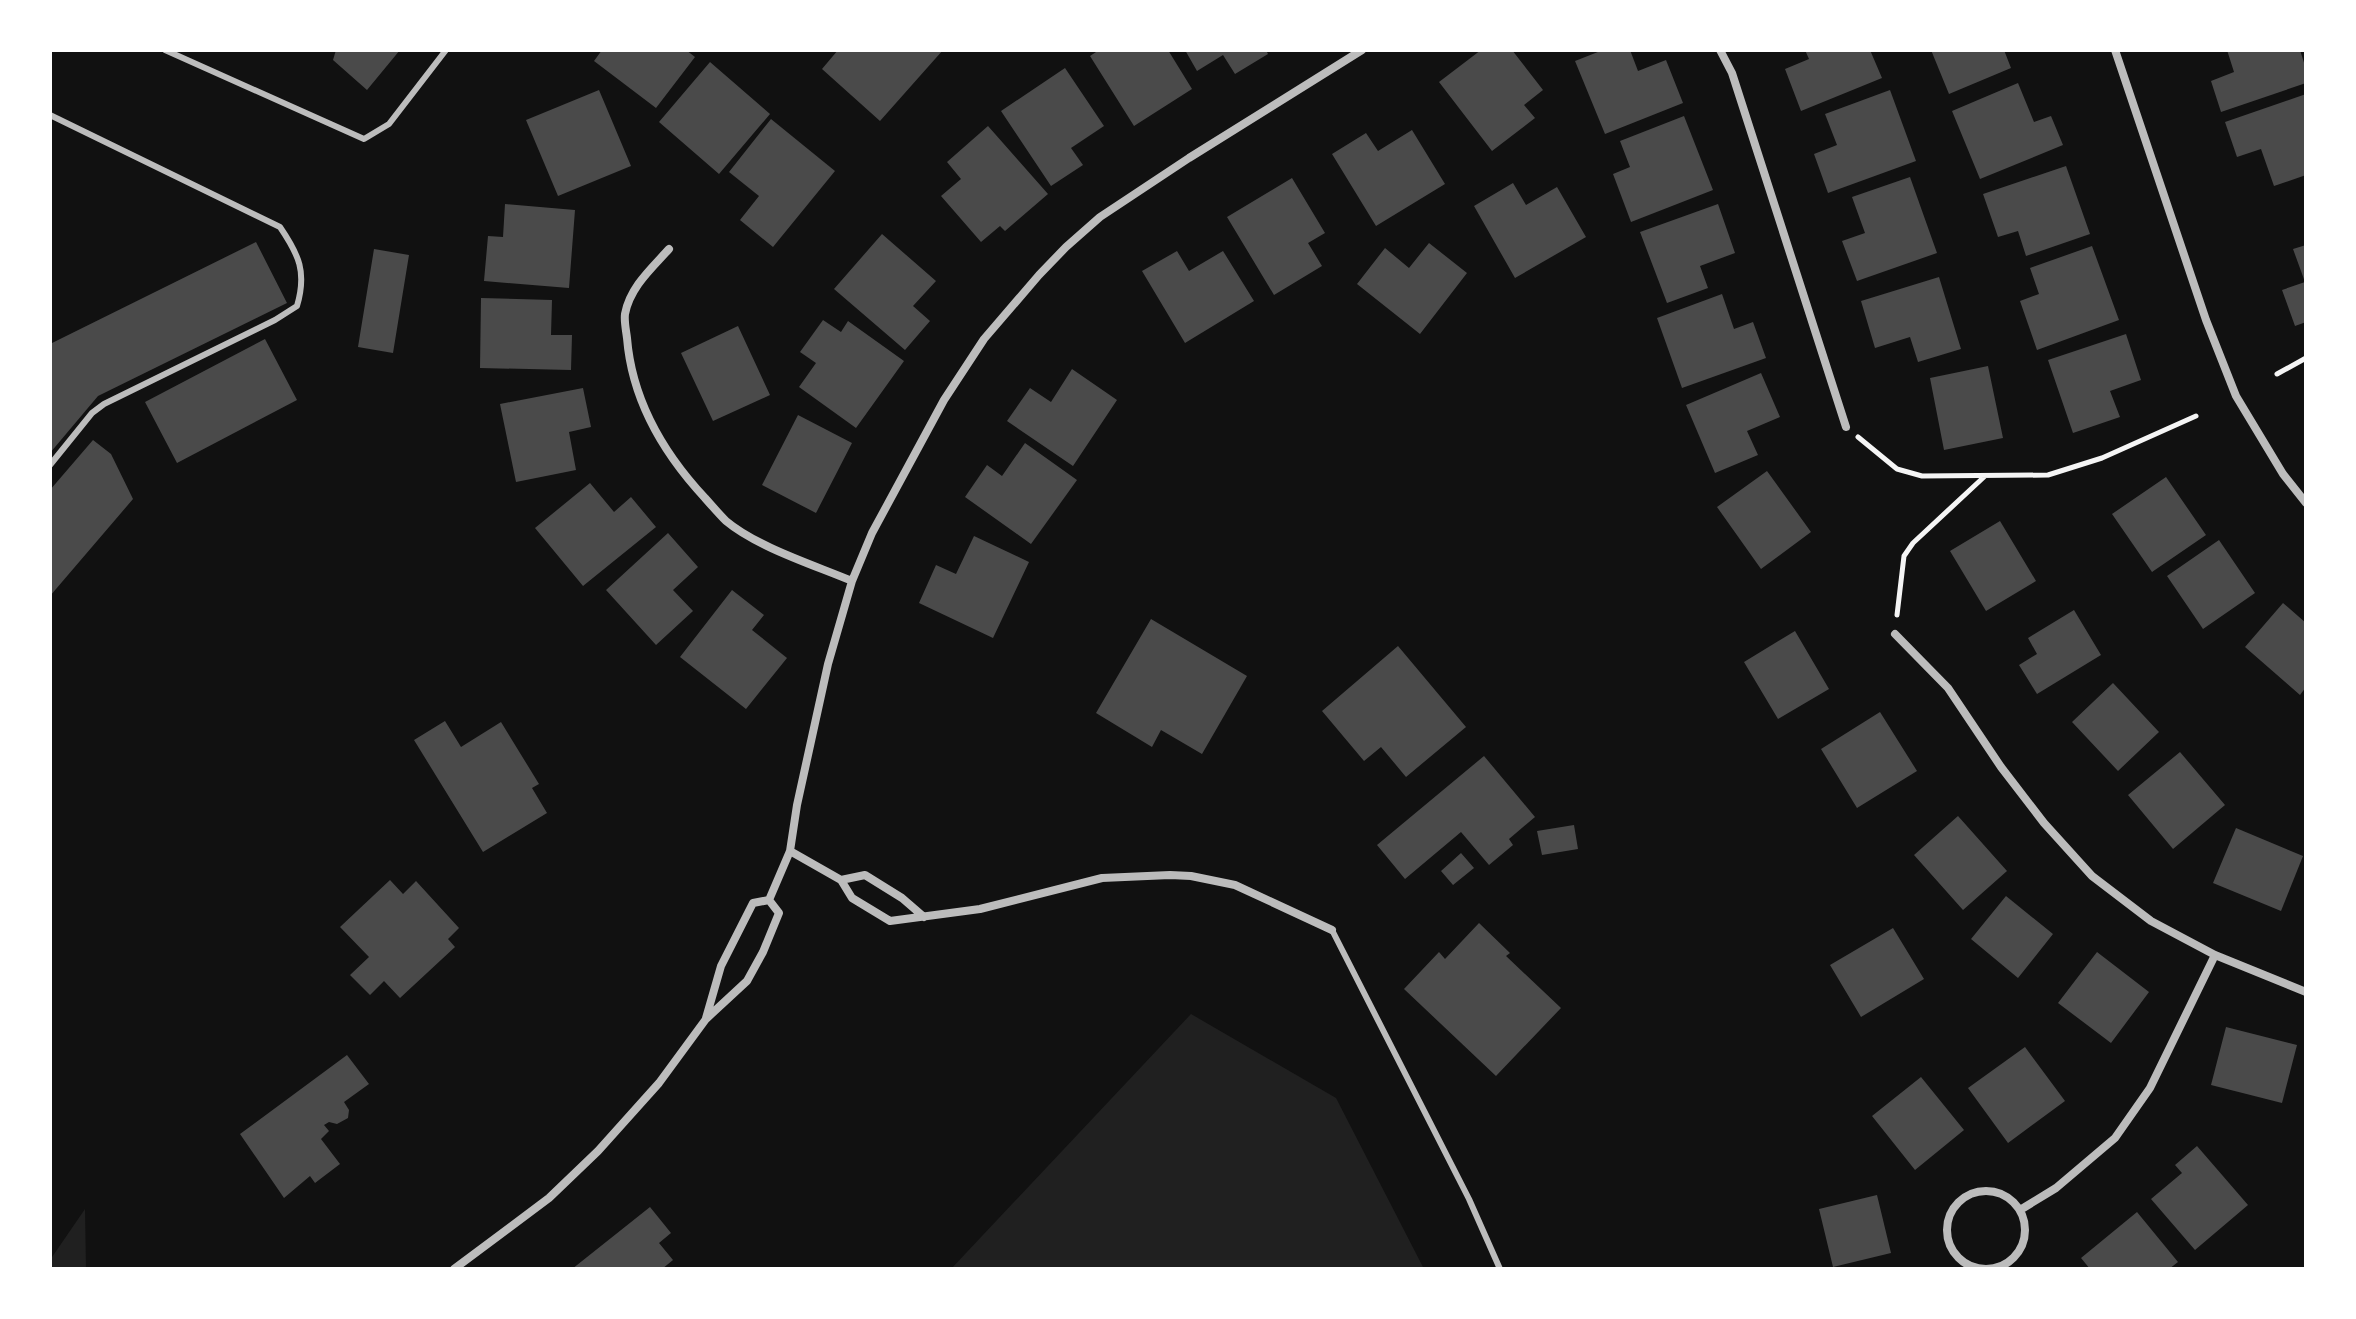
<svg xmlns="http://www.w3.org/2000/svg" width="2356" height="1319" font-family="'Fira Sans Condensed',sans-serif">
<rect width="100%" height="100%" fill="#111"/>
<path fill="#202020" d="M 1191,1014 L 1336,1098 L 1424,1269 L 951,1269 Z
M 85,1209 L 86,1269 L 50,1269 L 50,1260 Z"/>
<path fill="#4a4a4a" d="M 336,50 L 400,50 L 367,90 L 333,60 Z
M 602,50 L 686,50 L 695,57 L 656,108 L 594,61 Z
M 838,50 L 943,50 L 880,121 L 822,69 Z
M 1099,50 L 1168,50 L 1192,89 L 1134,126 L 1090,56 Z
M 1185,50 L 1266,50 L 1268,54 L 1235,74 L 1223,55 L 1197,71 Z
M 1481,50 L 1512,50 L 1543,90 L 1524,105 L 1535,118 L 1492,151 L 1439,82 Z
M 1603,50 L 1630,50 L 1638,71 L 1666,60 L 1683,103 L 1605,134 L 1575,61 Z
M 1805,50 L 1870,50 L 1882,78 L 1801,111 L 1785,69 L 1809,59 Z
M 1931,50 L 2004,50 L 2011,68 L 1949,94 Z
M 2227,50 L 2300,50 L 2306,69 L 2306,83 L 2221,112 L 2211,81 L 2234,72 Z
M 710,62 L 770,114 L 719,174 L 659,122 Z
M 1065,68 L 1104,126 L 1071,148 L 1083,165 L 1051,186 L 1001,111 Z
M 2018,83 L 2034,122 L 2051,116 L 2063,145 L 1980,179 L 1952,111 Z
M 599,90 L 631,166 L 558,196 L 526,120 Z
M 1890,90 L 1916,161 L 1828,193 L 1814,154 L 1837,145 L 1825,114 Z
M 2306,94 L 2306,175 L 2274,186 L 2261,149 L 2237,157 L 2225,122 Z
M 1684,116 L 1713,190 L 1631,222 L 1613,174 L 1630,167 L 1620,141 Z
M 771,119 L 835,171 L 773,247 L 740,220 L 759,196 L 729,172 Z
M 988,126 L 1048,194 L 1005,231 L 1000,226 L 981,242 L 941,196 L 961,179 L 947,162 Z
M 1412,130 L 1445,184 L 1376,226 L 1332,154 L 1366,133 L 1378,151 Z
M 2066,166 L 2090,234 L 2026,256 L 2018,231 L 1998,237 L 1983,194 Z
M 1910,177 L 1937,253 L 1857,281 L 1842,241 L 1865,233 L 1852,197 Z
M 1292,178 L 1325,233 L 1308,243 L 1322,266 L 1274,295 L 1227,217 Z
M 1513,183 L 1526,205 L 1557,187 L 1586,237 L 1515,278 L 1474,206 Z
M 505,204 L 575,210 L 569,288 L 484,281 L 488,236 L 503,237 Z
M 1718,204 L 1735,253 L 1700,266 L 1708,288 L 1667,303 L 1640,232 Z
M 882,234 L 936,281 L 913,306 L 930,321 L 905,350 L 834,289 Z
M 256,242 L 287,303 L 98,396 L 50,453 L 50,344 Z
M 1429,243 L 1467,273 L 1420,334 L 1357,284 L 1385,248 L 1409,268 Z
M 2306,245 L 2306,322 L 2295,326 L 2282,290 L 2305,282 L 2293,249 Z
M 2092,246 L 2119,320 L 2037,350 L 2020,301 L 2039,294 L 2030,268 Z
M 374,249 L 409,255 L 393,353 L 358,347 Z
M 1177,251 L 1189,271 L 1223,251 L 1254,301 L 1185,343 L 1142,271 Z
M 1939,277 L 1961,349 L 1918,362 L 1910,337 L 1875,348 L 1861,301 Z
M 1722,294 L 1734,329 L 1753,322 L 1766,358 L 1682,388 L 1657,318 Z
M 481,298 L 552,300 L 551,335 L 572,335 L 571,370 L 480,368 Z
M 823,320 L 841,332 L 848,321 L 904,361 L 856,428 L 799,387 L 816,363 L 800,352 Z
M 738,326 L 770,395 L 713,421 L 681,353 Z
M 2126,334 L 2141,380 L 2110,391 L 2120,417 L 2073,433 L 2048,360 Z
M 265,339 L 297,400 L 177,463 L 145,402 Z
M 1988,366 L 2003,438 L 1944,450 L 1930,378 Z
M 1072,369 L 1117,400 L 1073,466 L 1007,421 L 1030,388 L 1051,402 Z
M 1761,373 L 1780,417 L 1747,431 L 1758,455 L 1715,473 L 1686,405 Z
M 583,388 L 591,427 L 569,432 L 576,470 L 516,482 L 500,404 Z
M 798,415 L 852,443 L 816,513 L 762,485 Z
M 93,440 L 111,454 L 133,499 L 50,596 L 50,490 Z
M 1025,443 L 1077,480 L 1031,544 L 965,497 L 987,465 L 1002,476 Z
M 1767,471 L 1811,532 L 1761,569 L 1717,507 Z
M 2166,477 L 2206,535 L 2152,572 L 2112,514 Z
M 590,483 L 614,512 L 631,497 L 656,527 L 583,586 L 535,528 Z
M 2000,521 L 2036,581 L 1986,611 L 1950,551 Z
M 668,533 L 698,567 L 673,590 L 693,611 L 656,645 L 606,590 Z
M 974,536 L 1029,562 L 993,638 L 919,603 L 936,565 L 956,574 Z
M 2219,540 L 2255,593 L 2203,629 L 2167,576 Z
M 732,590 L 764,615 L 752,630 L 787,658 L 746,709 L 680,657 Z
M 2283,603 L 2306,623 L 2306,687 L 2300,695 L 2245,647 Z
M 2074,610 L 2101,655 L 2037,694 L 2019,665 L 2037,654 L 2028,638 Z
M 1151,619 L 1247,676 L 1202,754 L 1161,730 L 1152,747 L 1096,713 Z
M 1795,631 L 1829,689 L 1778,719 L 1744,662 Z
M 1398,646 L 1466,727 L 1406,777 L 1381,747 L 1364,761 L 1322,711 Z
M 2113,683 L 2159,732 L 2118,771 L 2072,722 Z
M 1880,712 L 1917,771 L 1857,808 L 1821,749 Z
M 445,721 L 461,747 L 501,722 L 539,784 L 532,788 L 547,813 L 483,852 L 414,740 Z
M 2180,752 L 2225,805 L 2173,849 L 2128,795 Z
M 1484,756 L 1535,817 L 1509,839 L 1513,845 L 1489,865 L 1461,832 L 1405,879 L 1377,845 Z
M 1958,816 L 2007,871 L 1963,910 L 1914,855 Z
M 1574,825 L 1578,849 L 1542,855 L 1537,831 Z
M 2236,828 L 2303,856 L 2281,911 L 2213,883 Z
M 1461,853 L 1474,868 L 1453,885 L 1441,871 Z
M 390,880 L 403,894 L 416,881 L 459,928 L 448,939 L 455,947 L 400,998 L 384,981 L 370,995 L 350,975 L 369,957 L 340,927 Z
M 2006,896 L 2053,934 L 2018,978 L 1971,939 Z
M 1479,923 L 1510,953 L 1506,956 L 1561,1008 L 1496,1076 L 1404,989 L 1439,952 L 1445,959 Z
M 1893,928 L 1924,979 L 1861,1017 L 1830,965 Z
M 2097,952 L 2149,992 L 2111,1043 L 2058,1003 Z
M 2226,1027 L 2297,1045 L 2282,1103 L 2211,1085 Z
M 2025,1047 L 2065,1101 L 2008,1143 L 1968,1088 Z
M 347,1055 L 369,1084 L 344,1102 L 349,1110 L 348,1118 L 337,1124 L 329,1122 L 324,1125 L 329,1131 L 321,1139 L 340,1164 L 315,1183 L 310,1176 L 284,1198 L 240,1134 Z
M 1921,1077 L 1964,1130 L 1915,1170 L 1872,1116 Z
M 2197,1146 L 2248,1205 L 2195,1250 L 2151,1199 L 2182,1173 L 2175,1165 Z
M 1877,1195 L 1891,1253 L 1833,1267 L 1819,1209 Z
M 650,1207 L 671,1233 L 659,1243 L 673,1260 L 662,1269 L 572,1269 Z
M 2137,1212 L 2178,1262 L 2169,1269 L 2090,1269 L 2081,1258 Z"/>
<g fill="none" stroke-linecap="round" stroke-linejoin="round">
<path stroke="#f5f5f5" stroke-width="5" d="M 2277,374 L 2306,358
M 1858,437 L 1897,469 L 1922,476 L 2048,475 L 2102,458 L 2196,416
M 1897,615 L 1904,556 L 1913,543 L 1985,476"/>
<path stroke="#bcbcbc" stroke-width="6" d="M 165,50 L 364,139 L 389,124 L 446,50
M 50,115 L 280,227 C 299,255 307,272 297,306 L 275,320 L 104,404 L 92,413 L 50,465
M 1332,930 L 1469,1199 L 1500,1269"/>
<path stroke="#bcbcbc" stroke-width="8" d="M 1720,50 L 1732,73 L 1846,427
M 2115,50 L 2206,320 L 2236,396 L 2283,474 L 2306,503
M 669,249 C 652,268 630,287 625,314 C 624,321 626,330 627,338 C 632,400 664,454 705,498 C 712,506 719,514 726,521 C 757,547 814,565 852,581
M 1895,634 L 1948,688 L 2001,767 L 2044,823 L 2092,876 L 2151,921 L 2215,955 L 2306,992
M 790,851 L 841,880 L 852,898 L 890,921 L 980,909 L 1102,878 L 1170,875 L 1191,876 L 1235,885 L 1332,930
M 841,880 L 865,875 L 902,898 L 924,917
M 769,900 L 790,851 L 797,805 L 828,664 L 852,581 L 872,533 L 944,400 L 984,339 L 1039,275 L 1066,247 L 1100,217 L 1189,158 L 1362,50
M 706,1018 L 721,966 L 753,903 L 769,900
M1947 1230a39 39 0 1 1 78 0a39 39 0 1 1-78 0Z
M 2020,1210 L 2056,1188 L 2115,1138 L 2150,1088 L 2215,955
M 454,1269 L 549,1198 L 598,1151 L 659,1083 L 706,1019 L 747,981 L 763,952 L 779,913 L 769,900"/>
</g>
<rect width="2356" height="1319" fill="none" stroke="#ffffff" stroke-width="104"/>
</svg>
